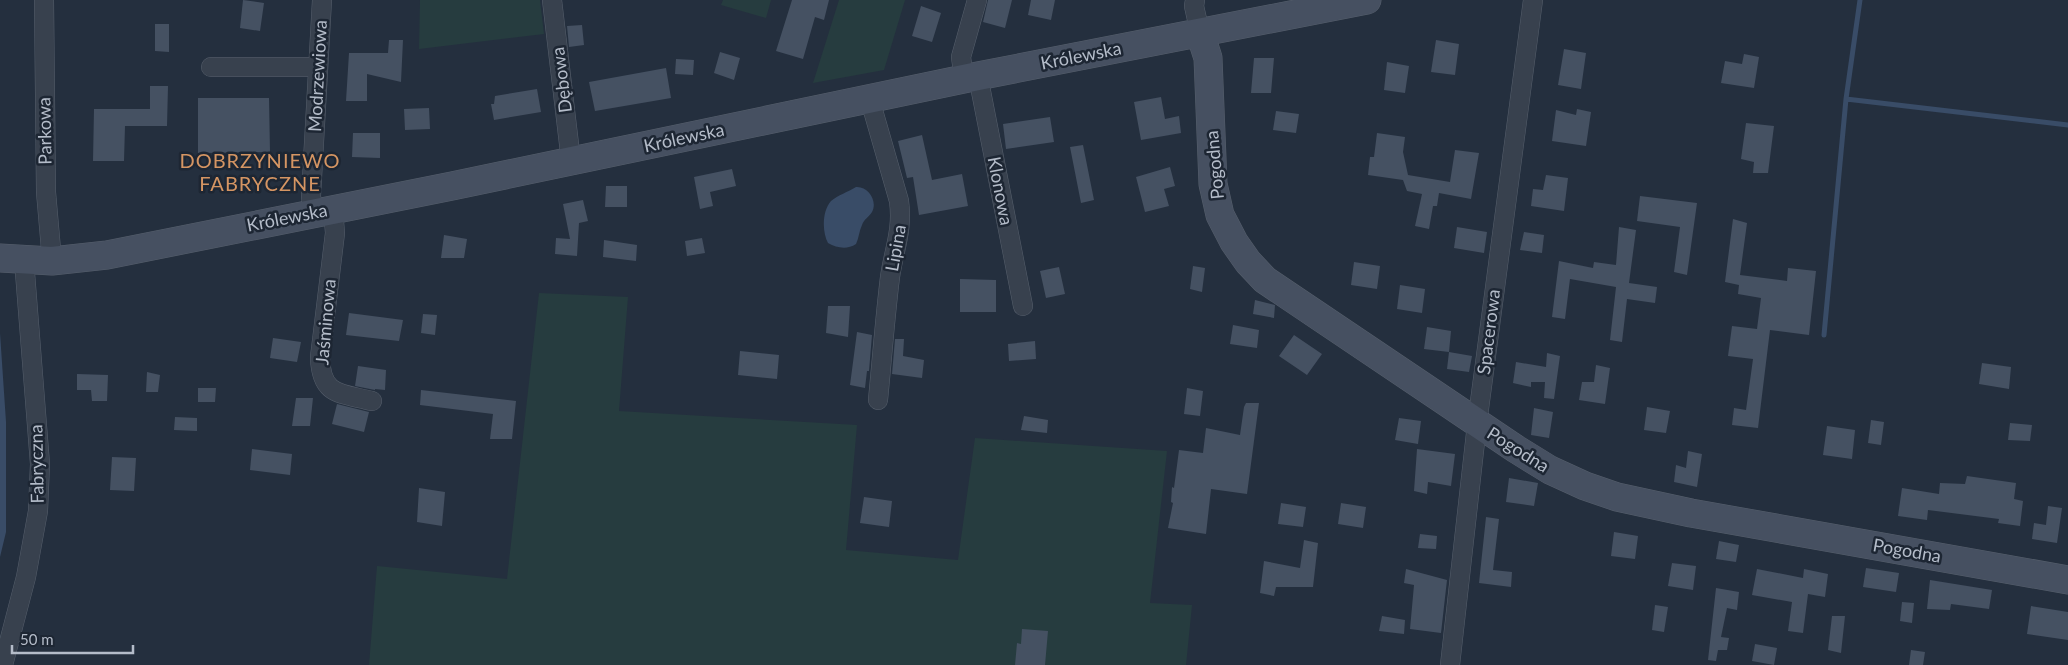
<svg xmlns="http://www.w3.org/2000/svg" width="2068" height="665" font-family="Lato,sans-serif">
<rect width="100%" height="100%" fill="#242f3e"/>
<path fill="#263c3f" d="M 420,0 L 540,0 L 544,34 L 419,49 Z
M 723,0 L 771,0 L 766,18 L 721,5 Z
M 839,0 L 905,0 L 884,70 L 813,83 Z
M 539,293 L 628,297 L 619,411 L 857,425 L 846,550 L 958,560 L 975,438 L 1167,451 L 1150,603 L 1192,605 L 1186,665 L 369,665 L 377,566 L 507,579 Z"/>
<path fill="#394c67" d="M 856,187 C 868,186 878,201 872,212 C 869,217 864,219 862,225 C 859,231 859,238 856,244 C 847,250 837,248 828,243 C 822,232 822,211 831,201 C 838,195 848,192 856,187 Z
M 0,333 L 6,422 L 6,532 L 0,557 Z"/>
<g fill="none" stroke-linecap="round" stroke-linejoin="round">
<path stroke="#394c67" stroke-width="5" d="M 1846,99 L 2068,125
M 1824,335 L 1846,99 L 1860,0"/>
</g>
<path fill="#455162" d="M 243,0 L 264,3 L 260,31 L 240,28 Z
M 792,0 L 829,0 L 824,20 L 815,17 L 803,59 L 776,51 Z
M 988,0 L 1012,0 L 1005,28 L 983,22 Z
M 1031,0 L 1055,0 L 1051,20 L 1028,15 Z
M 921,6 L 941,13 L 932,42 L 912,36 Z
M 155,24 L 169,24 L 169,52 L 155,51 Z
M 582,25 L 584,45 L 569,47 L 567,26 Z
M 389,40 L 403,40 L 401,82 L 367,74 L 367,101 L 346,101 L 349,53 L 388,53 Z
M 1436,40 L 1459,44 L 1455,75 L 1431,72 Z
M 1564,49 L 1586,53 L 1581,89 L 1558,85 Z
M 720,52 L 740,58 L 734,80 L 714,73 Z
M 1744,54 L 1759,57 L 1754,88 L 1721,83 L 1725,61 L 1742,64 Z
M 1254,58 L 1274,58 L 1271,93 L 1251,93 Z
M 676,59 L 694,60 L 693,75 L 675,74 Z
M 1387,62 L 1409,66 L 1405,93 L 1384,90 Z
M 666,68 L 671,98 L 595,111 L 589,82 Z
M 150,86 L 168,86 L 167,126 L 125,126 L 124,161 L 93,161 L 94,109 L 150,109 Z
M 537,89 L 541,112 L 494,120 L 491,104 L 494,104 L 495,96 Z
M 1161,97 L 1165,119 L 1179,116 L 1181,133 L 1141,140 L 1134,102 Z
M 198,98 L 269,98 L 270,152 L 198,153 Z
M 429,108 L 430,129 L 405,130 L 404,109 Z
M 1577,109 L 1591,112 L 1586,146 L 1552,141 L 1556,110 L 1576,115 Z
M 1276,111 L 1299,114 L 1296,133 L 1273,130 Z
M 1050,117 L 1054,142 L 1006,149 L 1003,124 Z
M 1746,123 L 1774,126 L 1768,173 L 1753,173 L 1754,162 L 1741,159 Z
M 353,133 L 380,133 L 380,158 L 352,157 Z
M 1377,133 L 1405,137 L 1403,152 L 1408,175 L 1450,182 L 1455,150 L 1479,153 L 1471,199 L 1439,193 L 1437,206 L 1433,206 L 1429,229 L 1415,226 L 1422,194 L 1407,191 L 1403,180 L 1368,175 L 1370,157 L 1374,157 Z
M 922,135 L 932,180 L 962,174 L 968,206 L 919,215 L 913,177 L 907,178 L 898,141 Z
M 1083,145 L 1094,200 L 1081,203 L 1070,147 Z
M 1170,167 L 1175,186 L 1164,189 L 1169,206 L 1145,212 L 1136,177 Z
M 732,169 L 736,186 L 710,192 L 713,206 L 700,209 L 694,177 Z
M 1546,175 L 1568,178 L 1564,211 L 1531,206 L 1533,189 L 1543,190 Z
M 606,186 L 627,186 L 627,207 L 605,207 Z
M 1640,196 L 1697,203 L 1687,275 L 1674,272 L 1680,227 L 1637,221 Z
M 583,200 L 588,221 L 579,223 L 577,256 L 555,254 L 556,238 L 570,239 L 563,204 Z
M 1733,219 L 1747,223 L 1740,275 L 1787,281 L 1788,268 L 1816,271 L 1809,335 L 1770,330 L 1758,428 L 1732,425 L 1734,408 L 1746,410 L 1753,359 L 1728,356 L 1732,326 L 1757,329 L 1761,298 L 1738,294 L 1739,285 L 1725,282 Z
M 1457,227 L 1487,232 L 1484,253 L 1454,248 Z
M 1619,227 L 1636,230 L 1629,283 L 1657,287 L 1655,303 L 1627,299 L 1622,342 L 1610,340 L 1616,287 L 1570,279 L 1565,319 L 1552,317 L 1559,261 L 1593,268 L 1594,262 L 1616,265 Z
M 1524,232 L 1544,235 L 1542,253 L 1520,250 Z
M 444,235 L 467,239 L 464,258 L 441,258 Z
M 702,238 L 705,253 L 687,256 L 685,241 Z
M 604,240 L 637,245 L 636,261 L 603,257 Z
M 1354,262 L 1380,266 L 1377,289 L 1351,285 Z
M 1193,266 L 1205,268 L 1202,292 L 1190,289 Z
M 1059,267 L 1065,294 L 1046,298 L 1040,271 Z
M 960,279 L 996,280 L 996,312 L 960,312 Z
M 1400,285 L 1425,289 L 1422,313 L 1397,309 Z
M 1255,300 L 1275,305 L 1274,318 L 1253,314 Z
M 828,306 L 850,306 L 848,337 L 826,333 Z
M 349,313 L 403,320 L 399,341 L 346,335 Z
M 423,314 L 437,315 L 435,335 L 421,333 Z
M 1233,325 L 1259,330 L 1257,348 L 1230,344 Z
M 1427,327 L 1451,331 L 1449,352 L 1424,349 Z
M 857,332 L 872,335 L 869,371 L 867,371 L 865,388 L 850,385 Z
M 1294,335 L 1322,354 L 1307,375 L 1279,356 Z
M 273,338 L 301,342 L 297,362 L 270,358 Z
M 895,339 L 904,339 L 903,356 L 924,360 L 922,378 L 892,374 Z
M 1035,341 L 1036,359 L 1009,361 L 1008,344 Z
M 740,351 L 779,355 L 777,379 L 738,375 Z
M 1449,352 L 1472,356 L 1469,372 L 1447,369 Z
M 1547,353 L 1560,356 L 1554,399 L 1544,398 L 1545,382 L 1531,382 L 1531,387 L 1513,383 L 1516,362 L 1546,367 Z
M 1982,363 L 2011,367 L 2009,389 L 1979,384 Z
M 1596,365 L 1610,368 L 1605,404 L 1579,400 L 1582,382 L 1594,382 Z
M 358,366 L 386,370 L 385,390 L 375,389 L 375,390 L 355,386 Z
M 147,372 L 160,375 L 158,392 L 146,392 Z
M 77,374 L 108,375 L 107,401 L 92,401 L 91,390 L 77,390 Z
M 198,388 L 216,388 L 215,402 L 198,402 Z
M 1187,388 L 1203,391 L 1200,416 L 1184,414 Z
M 421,390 L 516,401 L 512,439 L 490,439 L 493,414 L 420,405 Z
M 296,398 L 313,398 L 310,426 L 292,426 Z
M 1246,403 L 1259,403 L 1247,494 L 1211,489 L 1206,534 L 1168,528 L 1173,503 L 1171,502 L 1172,487 L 1174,488 L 1179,450 L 1203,453 L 1206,428 L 1240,435 L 1244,407 Z
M 337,404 L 369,412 L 364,432 L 332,424 Z
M 1647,407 L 1670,411 L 1666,433 L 1644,430 Z
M 1534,408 L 1553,412 L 1549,438 L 1531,435 Z
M 1024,416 L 1048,420 L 1047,433 L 1021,430 Z
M 175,417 L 197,418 L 197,431 L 174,430 Z
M 1399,418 L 1421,421 L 1418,444 L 1395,440 Z
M 1871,420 L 1884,422 L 1881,445 L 1868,443 Z
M 2010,423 L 2032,425 L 2030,441 L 2008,440 Z
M 1827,426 L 1855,430 L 1852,459 L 1823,455 Z
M 252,449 L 292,454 L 290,475 L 250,470 Z
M 1417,449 L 1455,454 L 1451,486 L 1428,482 L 1427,494 L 1414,491 Z
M 1688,451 L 1702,454 L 1697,487 L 1674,482 L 1676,465 L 1686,468 Z
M 112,457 L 136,458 L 134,491 L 110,490 Z
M 1967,476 L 2016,483 L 2014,499 L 2023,501 L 2020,526 L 1998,523 L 1999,519 L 1928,510 L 1927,520 L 1898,516 L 1902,488 L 1939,494 L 1940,483 L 1965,484 Z
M 1509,478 L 1538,483 L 1534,506 L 1506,502 Z
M 419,488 L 445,492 L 442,526 L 417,522 Z
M 864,497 L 892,501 L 889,527 L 860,523 Z
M 1281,503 L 1306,507 L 1303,527 L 1278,524 Z
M 1341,503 L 1366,507 L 1363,528 L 1338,524 Z
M 2048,506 L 2062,508 L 2057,543 L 2032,539 L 2034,523 L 2046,525 Z
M 1486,517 L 1499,519 L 1493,570 L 1512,572 L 1511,587 L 1479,583 Z
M 1614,532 L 1638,536 L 1635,559 L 1611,556 Z
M 1420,534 L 1437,536 L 1436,549 L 1418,548 Z
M 1304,540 L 1318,543 L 1313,587 L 1276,587 L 1274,596 L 1260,593 L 1264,561 L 1300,568 Z
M 1719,541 L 1739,545 L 1736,562 L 1716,559 Z
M 1672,563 L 1696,566 L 1693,590 L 1668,586 Z
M 1866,568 L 1899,573 L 1896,592 L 1863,587 Z
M 1406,569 L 1447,580 L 1441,633 L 1410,629 L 1414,585 L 1404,583 Z
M 1757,569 L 1803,578 L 1804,569 L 1828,574 L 1825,597 L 1808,594 L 1803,633 L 1788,631 L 1792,602 L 1752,595 Z
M 1930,580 L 1992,590 L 1989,609 L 1951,604 L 1950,610 L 1927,609 Z
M 1716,588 L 1739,592 L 1737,610 L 1727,608 L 1721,637 L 1729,638 L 1727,650 L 1718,650 L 1716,661 L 1708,660 Z
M 1902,602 L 1914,603 L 1912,623 L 1900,621 Z
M 1655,605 L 1668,607 L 1664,632 L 1652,630 Z
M 2031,606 L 2068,612 L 2068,640 L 2027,634 Z
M 1382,616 L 1405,620 L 1404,634 L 1379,631 Z
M 1832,616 L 1845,616 L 1841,653 L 1828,650 Z
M 1022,629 L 1048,631 L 1045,665 L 1015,665 L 1017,643 L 1021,644 Z
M 1755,644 L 1777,648 L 1774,665 L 1752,661 Z
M 1911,650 L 1925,652 L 1923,665 L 1909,665 Z"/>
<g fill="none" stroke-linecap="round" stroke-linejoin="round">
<g stroke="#565f6c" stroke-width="20">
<path id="street" d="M 44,0 L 46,192 L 52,261
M 552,0 L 571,161
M 1195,0 L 1194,6 L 1200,33
M 211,67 L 318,67
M 978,76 L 1023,306
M 964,79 L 961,57 L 977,0
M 870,100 L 899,201 C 903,230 894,249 890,277 C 885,318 882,359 878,400
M 333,209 L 335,233 L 320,357 C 321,396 340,393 372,401
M 313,213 L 311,196 L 322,0
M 3,665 L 26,577 L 38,511 L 40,464 L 24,260
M 1450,665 L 1477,424 L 1533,0"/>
</g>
<g stroke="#565f6c" stroke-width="29">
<path id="secondary" d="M 1200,33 L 1208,58 L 1213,184 L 1220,215 L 1234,242 L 1248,262 L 1265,280 L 1516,449 L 1550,470 L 1585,486 L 1617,497 L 1691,513 L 2068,580
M 0,258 L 52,261 L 107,255 L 452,186 L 978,76 L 1367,0"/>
</g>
<use href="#street" stroke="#38414e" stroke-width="19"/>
<use href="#secondary" stroke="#465061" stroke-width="28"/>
</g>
<g text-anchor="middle" stroke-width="5" stroke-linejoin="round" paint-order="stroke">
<g font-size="18" fill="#b4bcc9" stroke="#1d2633">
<text transform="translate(1081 56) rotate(-11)" y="6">Królewska</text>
<text transform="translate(318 76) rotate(-87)" y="6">Modrzewiowa</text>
<text transform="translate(562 80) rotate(-97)" y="6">Dębowa</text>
<text transform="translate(45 131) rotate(-91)" y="6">Parkowa</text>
<text transform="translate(684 138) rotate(-12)" y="6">Królewska</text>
<text transform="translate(1215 165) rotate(-95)" y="6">Pogodna</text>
<text transform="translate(1000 191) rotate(79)" y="6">Klonowa</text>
<text transform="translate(287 218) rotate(-11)" y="6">Królewska</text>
<text transform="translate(896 248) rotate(-80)" y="6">Lipina</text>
<text transform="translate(326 322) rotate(-85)" y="6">Jaśminowa</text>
<text transform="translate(1489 332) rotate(-83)" y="6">Spacerowa</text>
<text transform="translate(1518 450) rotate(32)" y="6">Pogodna</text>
<text transform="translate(37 464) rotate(-91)" y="6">Fabryczna</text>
<text transform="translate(1907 551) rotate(10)" y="6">Pogodna</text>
</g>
<g font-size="20" letter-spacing="1" fill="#d59563" stroke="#1d2633">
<text x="260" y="168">DOBRZYNIEWO<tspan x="260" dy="23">FABRYCZNE</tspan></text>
</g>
</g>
<path d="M12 645v8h121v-8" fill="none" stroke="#b4bcc9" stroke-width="2.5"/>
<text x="20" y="645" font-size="15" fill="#b4bcc9" stroke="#1d2633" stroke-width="4" paint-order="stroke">50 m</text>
</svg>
